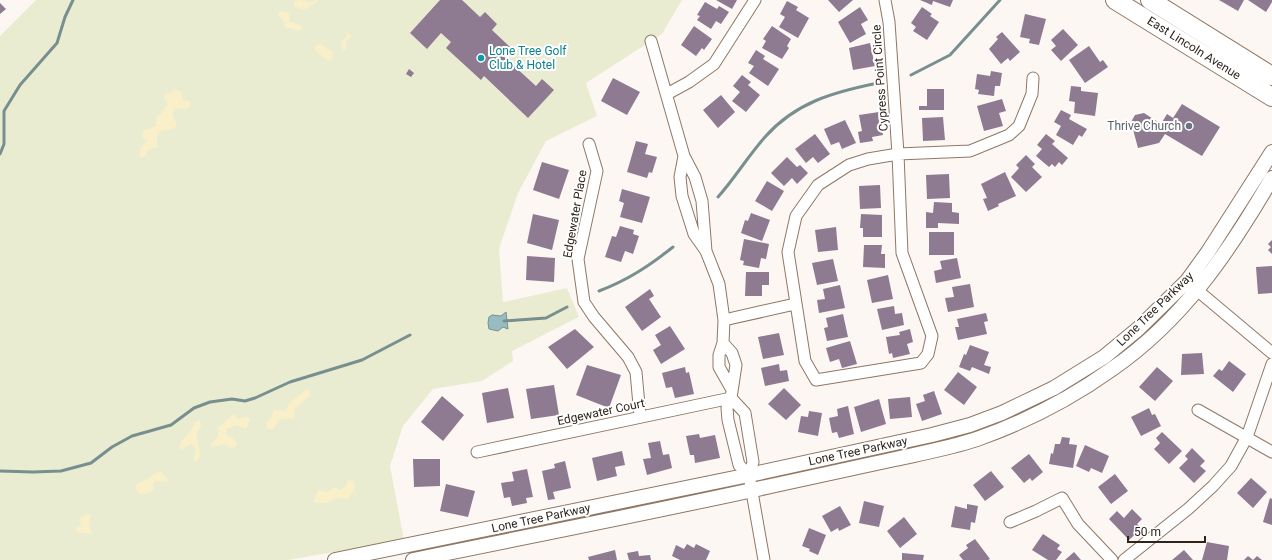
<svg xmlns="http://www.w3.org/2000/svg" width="1272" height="560" font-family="Roboto,sans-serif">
<rect width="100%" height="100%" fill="#fdf7f3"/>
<path fill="#eaecd2" d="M 36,0 L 682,0 L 662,34 L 586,83 L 597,116 L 546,141 L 518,193 L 499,249 L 503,302 L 567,288 L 579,317 L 512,351 L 513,361 L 482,381 L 433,389 L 403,426 L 390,466 L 404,540 L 288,560 L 0,560 L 0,36 Z"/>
<path fill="#f9efc9" d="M 300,0 L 310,2 L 318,0 L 318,1 L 304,10 L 293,6 L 295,1 Z
M 280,11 L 289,13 L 290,22 L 301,25 L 302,29 L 297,31 L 291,28 L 285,28 L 283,20 L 278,15 Z
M 347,33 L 352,36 L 345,42 L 347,49 L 343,51 L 341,41 L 345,38 Z
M 321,44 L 333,53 L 332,59 L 328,61 L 315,50 L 315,46 Z
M 175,89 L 181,92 L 183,100 L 190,101 L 190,107 L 187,109 L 175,108 L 172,115 L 176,122 L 176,127 L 172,129 L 160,131 L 157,137 L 157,147 L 149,149 L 145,156 L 142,158 L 139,155 L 141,147 L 147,141 L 142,137 L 143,131 L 156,126 L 157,116 L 161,114 L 168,103 L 164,98 L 165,94 L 170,93 Z
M 306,390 L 309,390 L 310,395 L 295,409 L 294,418 L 280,419 L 273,429 L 268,429 L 266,423 L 272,416 L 274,410 L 285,411 L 290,402 Z
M 233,414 L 239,419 L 246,416 L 250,419 L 246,429 L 237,425 L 227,429 L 226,435 L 234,439 L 237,443 L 235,447 L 231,448 L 224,444 L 212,447 L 211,444 L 218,436 L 218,428 Z
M 199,420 L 201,424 C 201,428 198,430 197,433 C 195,443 205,454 196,462 L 193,459 L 196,451 L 194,445 L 190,444 L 182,450 L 179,446 C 183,437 192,433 194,423 Z
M 160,471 L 167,478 L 167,482 L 155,481 L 153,485 L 154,490 C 146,494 140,498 135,487 C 139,483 141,482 146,480 C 151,478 151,474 160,471 Z
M 348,480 L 354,481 L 355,488 L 348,499 L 336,498 L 328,503 L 316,503 L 314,500 L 318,490 L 328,492 L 334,487 L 340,490 L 346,486 Z
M 88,514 L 91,516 L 89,523 L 92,533 L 90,534 L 77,532 L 76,528 L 81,524 L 80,518 Z"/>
<path fill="#97bdc2" stroke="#788f90" d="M 506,312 L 508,329 L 503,327 L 498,331 L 489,329 L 488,323 L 489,317 L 492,315 L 501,316 Z"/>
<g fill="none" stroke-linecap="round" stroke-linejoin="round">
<path stroke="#788f90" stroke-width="3" d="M 911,75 L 950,55 L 1000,0
M 0,154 L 4,144 L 4,111 L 20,85 L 57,43 L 65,17 L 73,0
M 718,197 C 735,178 748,156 765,137 C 796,102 834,92 878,83
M 599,291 C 628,280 649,266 673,247
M 504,321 L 546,318 L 567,307
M 0,471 L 33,472 L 61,471 L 91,463 L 112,447 L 132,436 L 171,425 L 194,408 L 210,402 L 232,399 L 245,401 L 255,398 L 290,382 L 362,360 L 410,335"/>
</g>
<path fill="#8e7a91" d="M 440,0 L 462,0 L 480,17 L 485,12 L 497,24 L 492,30 L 511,48 L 503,56 L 536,86 L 542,79 L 554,90 L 528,118 L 484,76 L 481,80 L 446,48 L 451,42 L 441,33 L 427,49 L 410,33 Z
M 716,0 L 737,0 L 732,9 Z
M 828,0 L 853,0 L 839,12 Z
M 920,0 L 953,0 L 950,7 L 933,1 L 932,5 Z
M 1219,0 L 1244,0 L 1238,11 Z
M 1248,0 L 1272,0 L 1272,2 L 1266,12 Z
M 787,1 L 798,7 L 796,10 L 809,18 L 798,38 L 779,27 L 785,17 L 780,14 Z
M 705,2 L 717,9 L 719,6 L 729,12 L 721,24 L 716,21 L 711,29 L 697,20 L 700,16 L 697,15 Z
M 0,3 L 6,9 L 0,14 Z
M 860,7 L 868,20 L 861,24 L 866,34 L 850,43 L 838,22 Z
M 922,7 L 932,14 L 930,16 L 939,22 L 927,40 L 913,31 L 916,27 L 911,23 Z
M 1025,14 L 1046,19 L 1039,45 L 1029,43 L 1030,39 L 1020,37 Z
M 694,26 L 712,39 L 704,50 L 702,48 L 696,56 L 681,45 Z
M 772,26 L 791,39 L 787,46 L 789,48 L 782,59 L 762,48 L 766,41 L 763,39 Z
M 1063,29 L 1078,45 L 1061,61 L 1051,50 L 1056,46 L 1051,40 Z
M 1002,32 L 1020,52 L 1010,61 L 1008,58 L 1001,64 L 989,49 L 998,39 L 996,37 Z
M 870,43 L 875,66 L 853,70 L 849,48 Z
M 1089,46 L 1100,62 L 1103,60 L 1108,67 L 1085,83 L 1069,60 Z
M 756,50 L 765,56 L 763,59 L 779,69 L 768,86 L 749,73 L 754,66 L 748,63 Z
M 409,69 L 414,73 L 411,77 L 406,74 Z
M 991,71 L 1002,73 L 1000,86 L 995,86 L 994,96 L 978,94 L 979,90 L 975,89 L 977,74 L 990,76 Z
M 742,75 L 751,82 L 748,85 L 760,95 L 746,112 L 732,101 L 740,92 L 733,86 Z
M 613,78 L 640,92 L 627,115 L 601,101 Z
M 1071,86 L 1081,87 L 1081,91 L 1098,93 L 1095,116 L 1074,113 L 1075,102 L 1069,101 Z
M 927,89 L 944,89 L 944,110 L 919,110 L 919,106 L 927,106 Z
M 721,95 L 735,112 L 718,128 L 703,110 Z
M 1002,99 L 1006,111 L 999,113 L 1003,126 L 984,131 L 977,106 Z
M 1182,104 L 1220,127 L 1202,156 L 1165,134 L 1159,143 L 1138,148 L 1131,122 L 1135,115 L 1144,113 L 1161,124 L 1167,114 L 1173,118 Z
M 1061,110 L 1071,115 L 1069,119 L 1087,129 L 1082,137 L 1079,135 L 1073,145 L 1056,135 L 1061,126 L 1054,122 Z
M 879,112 L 883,135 L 872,137 L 873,141 L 860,143 L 858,132 L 862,131 L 859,115 Z
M 943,117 L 945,140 L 923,141 L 922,118 Z
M 845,120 L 856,143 L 842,149 L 839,142 L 831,145 L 824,129 Z
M 815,134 L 830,154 L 818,163 L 813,157 L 806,163 L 795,149 Z
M 1046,134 L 1055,141 L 1052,144 L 1068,158 L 1062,165 L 1059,162 L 1055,167 L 1052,164 L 1049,167 L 1036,156 L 1042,149 L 1037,145 Z
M 636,141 L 648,144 L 645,154 L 657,157 L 652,173 L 649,172 L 647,178 L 627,172 Z
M 1026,155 L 1035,164 L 1032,167 L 1042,177 L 1026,192 L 1011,177 L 1019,168 L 1016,165 Z
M 787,157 L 797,167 L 800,165 L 808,173 L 797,184 L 792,178 L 784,186 L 771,173 Z
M 542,162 L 569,170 L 559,199 L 533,190 Z
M 1005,172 L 1016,196 L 998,204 L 999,206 L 988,211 L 983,199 L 987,198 L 981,184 Z
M 949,174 L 950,198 L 927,199 L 926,175 Z
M 767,181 L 784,191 L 772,211 L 755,201 Z
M 880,185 L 881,208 L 860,209 L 859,186 Z
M 622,189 L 650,197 L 642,223 L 620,217 L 624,203 L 619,201 Z
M 934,202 L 952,203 L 952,212 L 959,213 L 959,224 L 938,223 L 938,228 L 926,228 L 926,212 L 933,213 Z
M 751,213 L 770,220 L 762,241 L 741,233 L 745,220 L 748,221 Z
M 533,214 L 559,220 L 552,250 L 527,243 Z
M 861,214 L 882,215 L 882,237 L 863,237 L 863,228 L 860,228 Z
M 620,226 L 634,230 L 633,234 L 639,236 L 633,254 L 625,251 L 621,262 L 605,257 L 612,236 L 616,237 Z
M 836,227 L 838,250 L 818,252 L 815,230 Z
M 929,232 L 954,232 L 954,255 L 929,255 Z
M 744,239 L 769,244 L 766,259 L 761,258 L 759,268 L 743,265 L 744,261 L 740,260 Z
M 1272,240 L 1272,254 L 1268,250 L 1271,247 L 1268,244 Z
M 864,245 L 882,245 L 881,254 L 885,254 L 885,268 L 863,267 Z
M 527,256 L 555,258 L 554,282 L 526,280 Z
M 957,258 L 961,278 L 936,283 L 934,271 L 942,269 L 940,261 Z
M 833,259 L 838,281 L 817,285 L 812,263 Z
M 1272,266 L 1272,293 L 1258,294 L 1256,267 Z
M 746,272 L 769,272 L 769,285 L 762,285 L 762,296 L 745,296 Z
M 888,275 L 893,299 L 872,303 L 867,280 Z
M 970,284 L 974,307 L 948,312 L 945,298 L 954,297 L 952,287 Z
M 840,285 L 845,308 L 819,313 L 817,300 L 825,299 L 823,289 Z
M 650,289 L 654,296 L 649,299 L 661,317 L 642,331 L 625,307 Z
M 894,306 L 895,314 L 902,313 L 904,325 L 882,330 L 877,309 Z
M 986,313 L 988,321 L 984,322 L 987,334 L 958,340 L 955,327 L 959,327 L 957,319 Z
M 843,314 L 848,337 L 827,341 L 824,328 L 828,327 L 826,318 Z
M 670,326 L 685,349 L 661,364 L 653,350 L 661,345 L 655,335 Z
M 575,329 L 594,347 L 567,369 L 548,347 Z
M 910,329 L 913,342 L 907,344 L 910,354 L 893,358 L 892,353 L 889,354 L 886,337 L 900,335 L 899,332 Z
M 779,333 L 784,355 L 763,359 L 758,337 Z
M 850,341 L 857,364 L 842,368 L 839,359 L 830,362 L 826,348 Z
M 970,345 L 989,352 L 984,365 L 991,367 L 989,374 L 972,367 L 970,371 L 959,367 L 964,354 L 966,355 Z
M 1202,353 L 1204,374 L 1181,375 L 1182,354 Z
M 1229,361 L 1246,374 L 1233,392 L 1213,376 L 1219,369 L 1222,371 Z
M 779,364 L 780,371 L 787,370 L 789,381 L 765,386 L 761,368 Z
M 587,365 L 621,375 L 609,408 L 576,395 Z
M 685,367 L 686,373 L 689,372 L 694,394 L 675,398 L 672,387 L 666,388 L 662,373 Z
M 1157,367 L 1173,381 L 1155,401 L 1139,387 Z
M 958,372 L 977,387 L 964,405 L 944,390 Z
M 554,385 L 559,415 L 531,419 L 526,389 Z
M 508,388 L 514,418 L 487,423 L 482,393 Z
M 784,388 L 801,405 L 786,420 L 768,404 Z
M 934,391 L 942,414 L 922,421 L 916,404 L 925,401 L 923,395 Z
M 442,396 L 464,415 L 443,441 L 421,422 Z
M 910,397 L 912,417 L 890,419 L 888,399 Z
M 879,399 L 886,424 L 861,432 L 854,407 Z
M 848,406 L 854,434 L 839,438 L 837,432 L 832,433 L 829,418 L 838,416 L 837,409 Z
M 1149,408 L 1152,415 L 1155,414 L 1161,426 L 1141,436 L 1131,417 Z
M 809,411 L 822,413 L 818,436 L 798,432 L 801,416 L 808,417 Z
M 1162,432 L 1182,451 L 1169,464 L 1154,449 L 1160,443 L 1156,438 Z
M 699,434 L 700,438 L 715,435 L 720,458 L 695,463 L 694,455 L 690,455 L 686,436 Z
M 1062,437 L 1070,438 L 1069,444 L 1077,445 L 1073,468 L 1049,464 L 1051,453 L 1053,454 L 1055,444 L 1060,444 Z
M 660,441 L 663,455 L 669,454 L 672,468 L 647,475 L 643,459 L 651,458 L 648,443 Z
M 1085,445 L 1109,456 L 1102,473 L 1091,468 L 1089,472 L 1076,466 Z
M 1192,448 L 1205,461 L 1200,466 L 1206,471 L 1194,483 L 1179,468 L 1188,459 L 1185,456 Z
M 622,451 L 625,465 L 615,467 L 617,476 L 597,481 L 592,458 Z
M 1029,454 L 1043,472 L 1032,481 L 1030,478 L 1024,483 L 1011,468 Z
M 413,459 L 440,459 L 440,486 L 414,487 Z
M 565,461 L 571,488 L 553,492 L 555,499 L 548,500 L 542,471 L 555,468 L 554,464 Z
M 527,469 L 533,497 L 526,498 L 527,503 L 512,506 L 510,497 L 504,498 L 501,483 L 514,481 L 512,472 Z
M 991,471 L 1004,487 L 985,501 L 973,485 Z
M 1115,474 L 1128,491 L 1111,504 L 1098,487 Z
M 1251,478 L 1267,492 L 1253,508 L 1237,493 Z
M 446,484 L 475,491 L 468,517 L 440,511 Z
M 1270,498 L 1272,499 L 1272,525 L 1263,522 Z
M 864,501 L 884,506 L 879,527 L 859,523 Z
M 967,504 L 978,506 L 975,523 L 971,522 L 970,530 L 951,527 L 955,506 L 967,509 Z
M 840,506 L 851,525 L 839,531 L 838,528 L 831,532 L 822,516 Z
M 1132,509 L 1142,519 L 1137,524 L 1142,528 L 1129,540 L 1109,519 L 1117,511 L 1124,518 Z
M 904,517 L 917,534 L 900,548 L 887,531 Z
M 809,528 L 826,535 L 818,555 L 809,551 L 810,549 L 802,546 Z
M 1043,534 L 1060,545 L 1057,549 L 1062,552 L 1056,560 L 1048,560 L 1032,550 Z
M 975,539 L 990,559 L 988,560 L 963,560 L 959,555 L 968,548 L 966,545 Z
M 1207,542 L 1229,546 L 1227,560 L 1202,560 Z
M 687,544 L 694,548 L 696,544 L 710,551 L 706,560 L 680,560 L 672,556 L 676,545 L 684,549 Z
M 615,550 L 617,560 L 589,560 L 588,557 Z
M 1184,550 L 1193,560 L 1172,560 Z
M 638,551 L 639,556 L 650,555 L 651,560 L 629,560 L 627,553 Z
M 1074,552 L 1081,560 L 1065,560 Z
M 902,553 L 924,555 L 923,560 L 902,560 Z
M 1248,556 L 1253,560 L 1244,560 Z
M 1257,556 L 1262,560 L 1253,560 Z"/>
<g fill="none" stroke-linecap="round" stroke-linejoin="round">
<g stroke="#907764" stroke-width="13">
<path id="minor" d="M 885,0 L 889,22 L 898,154 L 902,253 L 932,336 L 928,354 L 921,363 L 816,380 L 805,361 L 788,252 L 796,216 L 818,185 L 849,165 L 868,159 L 898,154 L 970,151 L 1009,135 L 1019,126 L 1032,94 L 1033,78
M 651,41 L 684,156 L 695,177 L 702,201 L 706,251
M 667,94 L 689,82 L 714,64 L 755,0
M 589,144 L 597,171 L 578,259 L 584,302 L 594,317 L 628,357 L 636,372 L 640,416
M 684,156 L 680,177 L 682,196 L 694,234 L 706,251 L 719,284 L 724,320 L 723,343 L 719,355 L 719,367 L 731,388
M 1191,285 L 1272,353
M 724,320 L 795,304
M 723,343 L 732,353 L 736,365 L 731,398 L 727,408 L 728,420 L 739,465 L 749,475
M 731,398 L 745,413 L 753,462 L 749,475 L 764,560
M 1198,410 L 1272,452
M 477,452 L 731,398
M 1010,522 L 1036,511 L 1062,498 L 1078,524 L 1112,560
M 1124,560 L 1188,509 L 1213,486 L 1231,466 L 1247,437 L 1272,364"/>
</g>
<g stroke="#907764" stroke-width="16">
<path id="tertiary" d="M 335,560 L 749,475 L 932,435 L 970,425 L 1002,413 L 1054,388 L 1104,357 L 1138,329 L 1187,281 L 1208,252 L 1272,152
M 413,560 C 535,535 658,511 780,484 C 818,476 857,467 895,459 C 922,453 950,448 977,439 C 1025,422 1070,399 1112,369 C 1183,320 1229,252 1272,178"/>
</g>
<g stroke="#907764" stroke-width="20">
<path id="primary" d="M 1115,0 L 1272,97
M 1150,0 L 1272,76"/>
</g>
<use href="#minor" stroke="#fff" stroke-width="11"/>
<use href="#tertiary" stroke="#fff" stroke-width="14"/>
<use href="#primary" stroke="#fff" stroke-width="18"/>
</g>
<circle fill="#0f9aa8" stroke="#fff" stroke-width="1.5" cx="481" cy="58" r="4"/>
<circle fill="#6b7280" stroke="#fff" stroke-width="1.5" cx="1189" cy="126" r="4"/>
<g text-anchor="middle" stroke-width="4" stroke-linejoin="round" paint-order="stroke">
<g font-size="12" fill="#2e241c" stroke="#fff">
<text transform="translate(1194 48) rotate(32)" y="4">East Lincoln Avenue</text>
<text transform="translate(880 78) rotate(-94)" y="4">Cypress Point Circle</text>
<text transform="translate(575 214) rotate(-80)" y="4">Edgewater Place</text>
<text transform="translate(1155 309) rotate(-44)" y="4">Lone Tree Parkway</text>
<text transform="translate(601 412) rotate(-12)" y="4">Edgewater Court</text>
<text transform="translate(858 451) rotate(-12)" y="4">Lone Tree Parkway</text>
<text transform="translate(541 518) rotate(-12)" y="4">Lone Tree Parkway</text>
</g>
<g font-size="12" fill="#0d838f" stroke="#fff" text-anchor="start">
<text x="489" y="55">Lone Tree Golf<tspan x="489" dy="14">Club &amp; Hotel</tspan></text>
</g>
<g font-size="12" fill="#5b616d" stroke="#fff" text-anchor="end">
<text x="1181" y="130">Thrive Church</text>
</g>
</g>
<path d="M1128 536v6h77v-6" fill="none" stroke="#2e241c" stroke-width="2"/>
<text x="1134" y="536" font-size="12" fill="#2e241c" stroke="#ffffff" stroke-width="3" paint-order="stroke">50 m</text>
</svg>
